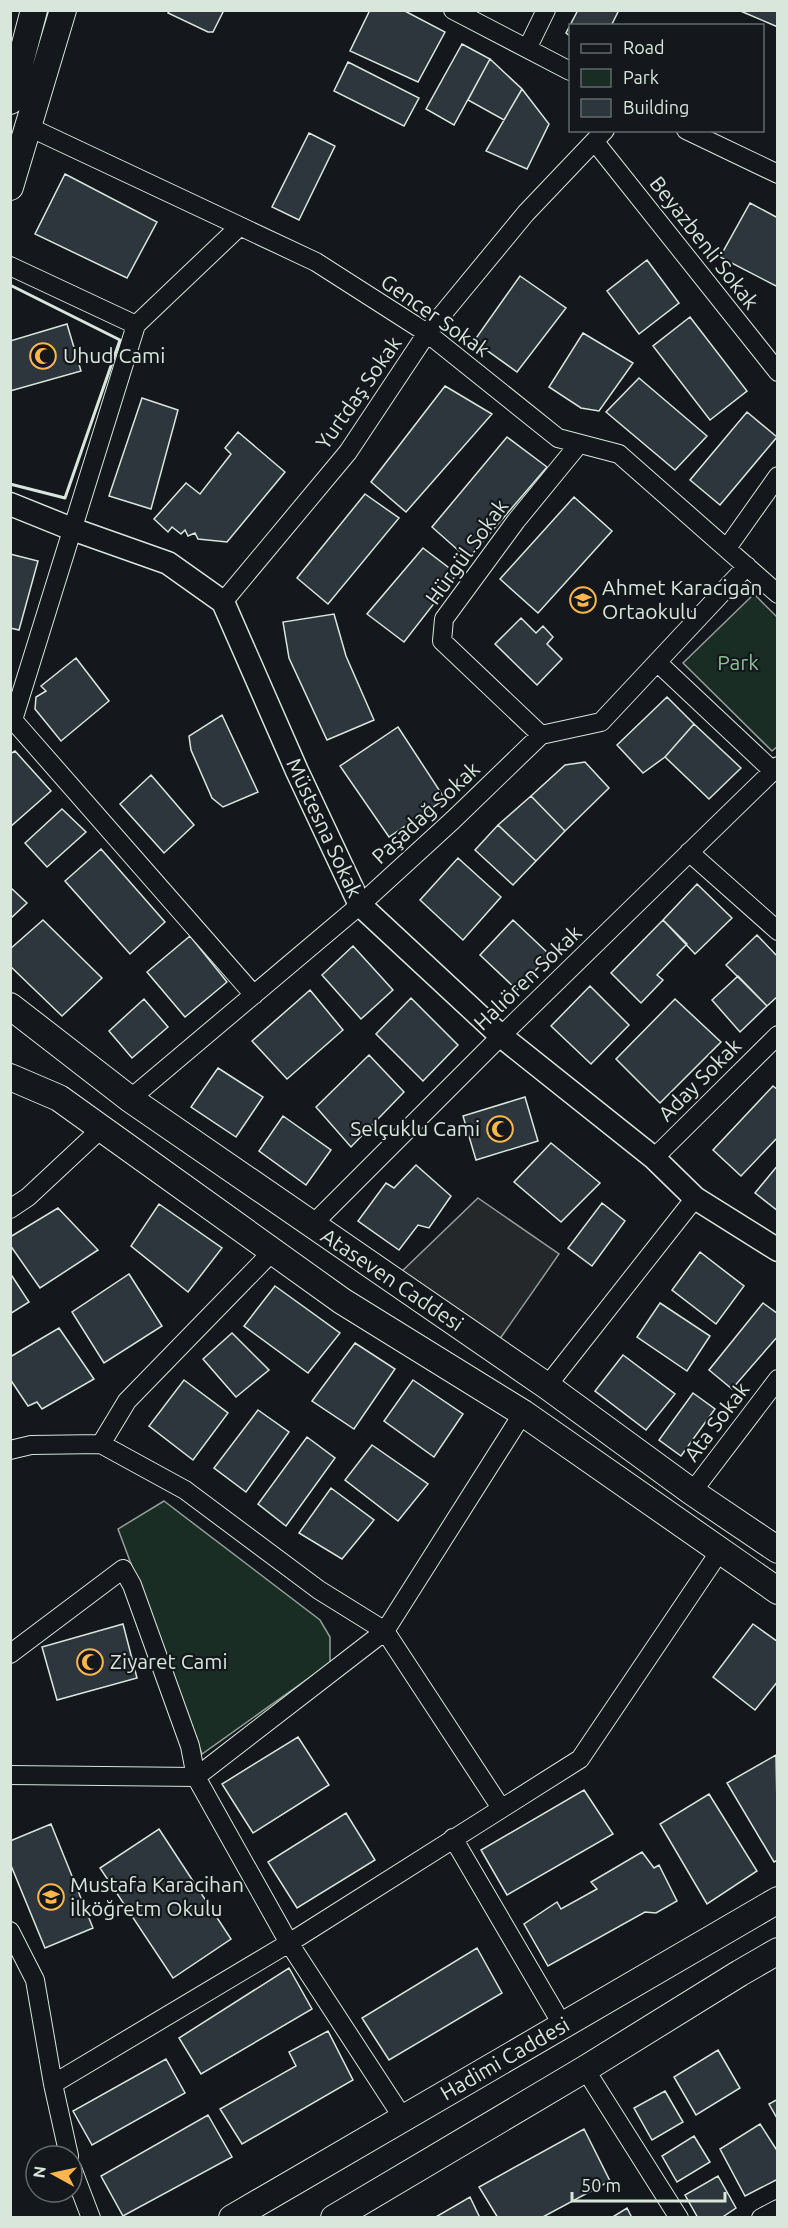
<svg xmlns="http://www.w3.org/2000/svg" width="788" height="2228" font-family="Ubuntu,sans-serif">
<rect width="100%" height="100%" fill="#14181c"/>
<path fill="#1a2d24" stroke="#939e99" stroke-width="1.5" d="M 754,594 L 777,617 L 778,746 L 772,751 L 683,663 Z
M 164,1501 L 320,1620 L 330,1637 L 330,1663 L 202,1754 L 118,1529 Z"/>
<path fill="#24282b" stroke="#939e99" stroke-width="1.5" d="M 478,1198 L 559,1254 L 497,1343 L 397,1276 Z"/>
<path fill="#2c363c" stroke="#d8e6dc" stroke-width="1.5" d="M 170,10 L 224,10 L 213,32 L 208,32 L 168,13 Z
M 370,10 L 403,10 L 445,32 L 418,82 L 350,51 Z
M 578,10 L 619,10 L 611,26 L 570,26 L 570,36 L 566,33 Z
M 738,10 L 778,10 L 778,27 Z
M 462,44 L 490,59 L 454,125 L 426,109 Z
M 490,59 L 522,89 L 504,120 L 468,100 Z
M 348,62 L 419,98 L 404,126 L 334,91 Z
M 522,89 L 549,124 L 527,169 L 486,151 Z
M 309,133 L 335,146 L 299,220 L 272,207 Z
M 65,174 L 157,222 L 127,278 L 35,234 Z
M 750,203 L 778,218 L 778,287 L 720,257 Z
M 647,260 L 679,303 L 639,334 L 607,291 Z
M 520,276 L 566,308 L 517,372 L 474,341 Z
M 690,317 L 747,391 L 710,420 L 653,346 Z
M 67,324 L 81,371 L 10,391 L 10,341 Z
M 583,333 L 633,363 L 599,411 L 581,408 L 549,387 Z
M 639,378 L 707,436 L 675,470 L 606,412 Z
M 445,386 L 492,414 L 406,512 L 371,482 Z
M 142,398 L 178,410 L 151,509 L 109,496 Z
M 747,412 L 777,437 L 720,505 L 690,480 Z
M 238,432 L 285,472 L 227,542 L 198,539 L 195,533 L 188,536 L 185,530 L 181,534 L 172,527 L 168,532 L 154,519 L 186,483 L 200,494 L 231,454 L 225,448 Z
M 507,437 L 547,467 L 468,559 L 432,527 Z
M 365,494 L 399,518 L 328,604 L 297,578 Z
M 574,497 L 612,531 L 538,613 L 500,579 Z
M 423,548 L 457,574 L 404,642 L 367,614 Z
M 10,554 L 38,561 L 19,630 L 10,628 Z
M 334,614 L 346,656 L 374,720 L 327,740 L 289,658 L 283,622 Z
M 521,618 L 536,633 L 543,626 L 553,637 L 547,644 L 562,659 L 537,685 L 495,644 Z
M 76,658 L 109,701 L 61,741 L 35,709 L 36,697 L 46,691 L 41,686 Z
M 667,697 L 694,724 L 665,757 L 643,773 L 617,745 Z
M 222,715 L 258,792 L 223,807 L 212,798 L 191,750 L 189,736 Z
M 694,724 L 741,768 L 709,799 L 665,757 Z
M 398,727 L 445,799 L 389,837 L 340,766 Z
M 15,751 L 51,791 L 10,827 L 10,754 Z
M 585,762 L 609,788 L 565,831 L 531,796 L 565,765 Z
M 151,775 L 194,825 L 164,853 L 120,804 Z
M 531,796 L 565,831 L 536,861 L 498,825 Z
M 62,809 L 86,832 L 47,867 L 25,843 Z
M 498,825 L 536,861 L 513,885 L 475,850 Z
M 101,849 L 165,922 L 130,954 L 65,881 Z
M 458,858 L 501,897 L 463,940 L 420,900 Z
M 697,884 L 732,918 L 695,954 L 663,920 Z
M 10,887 L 27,903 L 10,919 Z
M 43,920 L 102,978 L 62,1016 L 10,966 L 10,949 Z
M 513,920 L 550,955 L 517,990 L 480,955 Z
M 663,920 L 687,944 L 657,975 L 663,980 L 641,1003 L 611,973 Z
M 757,935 L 778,957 L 778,996 L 767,1006 L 726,965 Z
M 190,936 L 227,982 L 185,1017 L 147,972 Z
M 353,946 L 393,990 L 361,1019 L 322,975 Z
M 738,976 L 767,1006 L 740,1032 L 712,1000 Z
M 590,986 L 629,1025 L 591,1064 L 551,1026 Z
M 310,990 L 343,1030 L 287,1079 L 252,1041 Z
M 411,998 L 458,1045 L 423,1081 L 376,1034 Z
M 144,999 L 168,1027 L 132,1058 L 109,1031 Z
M 675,999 L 721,1042 L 660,1103 L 616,1059 Z
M 369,1055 L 404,1092 L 351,1147 L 316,1107 Z
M 218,1068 L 263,1097 L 236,1137 L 191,1107 Z
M 773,1086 L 778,1090 L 778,1137 L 741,1176 L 713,1150 Z
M 525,1097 L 538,1141 L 476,1160 L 463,1116 Z
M 283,1116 L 331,1150 L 306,1185 L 259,1151 Z
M 551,1143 L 600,1183 L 561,1222 L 514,1182 Z
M 416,1165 L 451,1196 L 429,1228 L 418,1225 L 399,1250 L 358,1221 L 386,1183 L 394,1188 Z
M 778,1165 L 778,1211 L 755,1193 Z
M 602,1203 L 625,1221 L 592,1266 L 568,1248 Z
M 159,1204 L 222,1248 L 188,1292 L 131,1246 Z
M 58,1208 L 98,1250 L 40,1288 L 10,1245 L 10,1237 Z
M 700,1252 L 744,1286 L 716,1324 L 672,1290 Z
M 10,1273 L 29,1302 L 10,1314 Z
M 129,1274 L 162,1326 L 104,1363 L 72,1312 Z
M 275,1286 L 340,1333 L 308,1373 L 244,1326 Z
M 660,1303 L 710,1336 L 687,1371 L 637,1337 Z
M 763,1303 L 778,1314 L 778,1336 L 732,1389 L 709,1370 Z
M 59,1328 L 94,1379 L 42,1409 L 37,1402 L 28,1406 L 10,1379 L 10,1357 Z
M 232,1333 L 269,1370 L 236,1397 L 203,1359 Z
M 355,1343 L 395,1369 L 354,1429 L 312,1401 Z
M 623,1355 L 675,1394 L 646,1430 L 595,1391 Z
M 184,1380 L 228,1413 L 193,1460 L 149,1426 Z
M 413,1380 L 463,1414 L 434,1457 L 384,1421 Z
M 693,1393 L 715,1409 L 681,1456 L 659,1440 Z
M 258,1410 L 289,1432 L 246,1492 L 214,1468 Z
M 307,1437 L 335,1458 L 286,1526 L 258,1504 Z
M 372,1445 L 428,1484 L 398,1521 L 345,1480 Z
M 331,1488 L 374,1520 L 342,1559 L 299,1533 Z
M 123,1624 L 137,1678 L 57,1700 L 42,1647 Z
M 753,1624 L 778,1642 L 778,1681 L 755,1710 L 713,1677 Z
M 298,1737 L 329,1785 L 253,1833 L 222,1784 Z
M 776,1755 L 778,1860 L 774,1862 L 727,1783 Z
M 584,1790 L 613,1834 L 507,1895 L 481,1850 Z
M 709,1794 L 757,1871 L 707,1904 L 660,1824 Z
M 346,1813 L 375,1860 L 297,1908 L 268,1862 Z
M 51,1824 L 93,1928 L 45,1948 L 10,1863 L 10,1841 Z
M 159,1829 L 231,1939 L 173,1978 L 100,1868 Z
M 642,1852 L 654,1868 L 659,1865 L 677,1901 L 656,1913 L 645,1912 L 548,1966 L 524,1924 L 557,1902 L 561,1909 L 597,1889 L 591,1882 Z
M 477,1948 L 502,1993 L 389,2060 L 362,2018 Z
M 289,1968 L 312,2009 L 201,2074 L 179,2038 Z
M 328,2031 L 353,2080 L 242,2144 L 220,2109 L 296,2066 L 289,2052 Z
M 718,2050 L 740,2088 L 696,2115 L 674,2077 Z
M 166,2059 L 185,2093 L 92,2145 L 73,2111 Z
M 665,2091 L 683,2122 L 652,2140 L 634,2108 Z
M 778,2099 L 778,2120 L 769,2104 Z
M 208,2115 L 232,2157 L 123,2216 L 101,2176 Z
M 760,2124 L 778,2152 L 778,2179 L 745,2196 L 720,2149 Z
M 584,2129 L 610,2181 L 541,2218 L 498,2218 L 479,2187 Z
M 694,2136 L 710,2162 L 677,2182 L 662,2156 Z
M 718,2176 L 736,2208 L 721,2218 L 698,2218 L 685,2195 Z
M 470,2197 L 480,2218 L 434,2218 Z
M 627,2208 L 632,2218 L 611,2218 Z"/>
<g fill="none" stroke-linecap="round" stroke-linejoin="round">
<g stroke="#d8e6dc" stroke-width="20">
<path id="minor" d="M 453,10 L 570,71
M 528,47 L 546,10
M 29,127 L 316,262 L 427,333 L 558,438 L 619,454 L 778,594
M 686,130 L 778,174
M 595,142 L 778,372
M 239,227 L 136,325 L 13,720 L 254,995
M 10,266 L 136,325
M 727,548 L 778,476
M 223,602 L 348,452 L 427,333 L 526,213 L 605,130
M 657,662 L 773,771
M 541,735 L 442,641 L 444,619 L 516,521 L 579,444
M 689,852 L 778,931
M 130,1099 L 360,905 L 453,820 L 541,735 L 601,722 L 747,566
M 654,1158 L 778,1035
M 10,1209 L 28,1197 L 102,1128
M 312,1225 L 501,1036 L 778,766
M 547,1386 L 695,1198
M 101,1444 L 127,1401 L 273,1251
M 10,1450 L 31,1445 L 101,1444 L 185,1490 L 319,1590 L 385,1631 L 501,1808
M 692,1492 L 778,1379
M 10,1654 L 123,1569 L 132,1585 L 190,1746 L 196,1777 L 289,1943 L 403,2118
M 10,1775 L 196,1777 L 385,1631 L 523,1413
M 453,1838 L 563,2026
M 10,1931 L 35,1980 L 53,2084 L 69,2156
M 585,2069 L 679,2218
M 53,2084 L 289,1943 L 580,1759 L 720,1551
M 72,2168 L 91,2218
M 761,2218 L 778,2209"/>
</g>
<g stroke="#d8e6dc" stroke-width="25">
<path id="tertiary" d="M 10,504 L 72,529 L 168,563 L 223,602 L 297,771 L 360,905 L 501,1036 L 654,1158 L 695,1198 L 778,1250"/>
</g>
<g stroke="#d8e6dc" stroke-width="28">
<path id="secondary" d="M 10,101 L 34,10
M 10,187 L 63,10
M 10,1006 L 130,1099 L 547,1386 L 692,1492 L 778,1550
M 10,1077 L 59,1098 L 342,1301 L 523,1413 L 778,1591
M 232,2218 L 778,1900
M 334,2218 L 585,2069 L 740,1973 L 778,1951"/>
</g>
<use href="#minor" stroke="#14181c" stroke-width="18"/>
<use href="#tertiary" stroke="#14181c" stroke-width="22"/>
<use href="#secondary" stroke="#14181c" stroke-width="26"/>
<path stroke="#d8e6dc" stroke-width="3" d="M 10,285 L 120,340 L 65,498 L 10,484"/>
</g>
<defs>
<g id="mosque-ring" transform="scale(1.35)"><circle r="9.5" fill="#14181c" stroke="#ffb74d" stroke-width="1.5"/><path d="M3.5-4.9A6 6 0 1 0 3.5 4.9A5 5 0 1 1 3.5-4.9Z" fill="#ffb74d"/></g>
<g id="school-ring" transform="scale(1.35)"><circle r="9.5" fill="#14181c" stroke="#ffb74d" stroke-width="1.5"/><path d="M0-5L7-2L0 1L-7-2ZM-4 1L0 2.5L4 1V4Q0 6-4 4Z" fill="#ffb74d"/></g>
</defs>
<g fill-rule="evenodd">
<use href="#mosque-ring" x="43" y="356"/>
<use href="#school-ring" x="583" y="600"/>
<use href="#mosque-ring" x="500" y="1129"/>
<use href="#mosque-ring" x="90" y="1662"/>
<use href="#school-ring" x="51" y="1897"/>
</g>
<g text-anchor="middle" stroke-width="4.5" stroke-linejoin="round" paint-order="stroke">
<g font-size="21" fill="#d8e6dc" stroke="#14181c">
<text transform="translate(704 243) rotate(52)" y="7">Beyazbenli Sokak</text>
<text transform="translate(435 316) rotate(35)" y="7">Gencer Sokak</text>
<text transform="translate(359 393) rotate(-55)" y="7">Yurtdaş Sokak</text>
<text transform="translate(467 552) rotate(-54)" y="7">Hürgül Sokak</text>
<text transform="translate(426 813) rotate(-43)" y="7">Paşadağ Sokak</text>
<text transform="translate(324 828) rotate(65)" y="7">Müstesna Sokak</text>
<text transform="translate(528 978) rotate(-44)" y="7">Halıören Sokak</text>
<text transform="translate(700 1080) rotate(-45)" y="7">Aday Sokak</text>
<text transform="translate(392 1280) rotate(34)" y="7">Ataseven Caddesi</text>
<text transform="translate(717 1422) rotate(-53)" y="7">Ata Sokak</text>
<text transform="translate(505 2059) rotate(-30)" y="7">Hadimi Caddesi</text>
</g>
<g font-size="21" fill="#d8e6dc" stroke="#14181c" text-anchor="start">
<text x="63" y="363">Uhud Cami</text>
<text x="602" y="595">Ahmet Karacigan<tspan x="602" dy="24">Ortaokulu</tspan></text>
<text x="480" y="1136" text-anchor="end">Selçuklu Cami</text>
<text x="110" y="1669">Ziyaret Cami</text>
<text x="70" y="1892">Mustafa Karacihan<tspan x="70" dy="24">İlköğretm Okulu</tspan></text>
</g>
<g font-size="21" fill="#8ac095" stroke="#14181c">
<text x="738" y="670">Park</text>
</g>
</g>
<rect width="788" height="2228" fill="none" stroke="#d8e6dc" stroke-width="24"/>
<rect x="569" y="24" width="195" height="108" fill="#14181c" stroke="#626a69" stroke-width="1.5"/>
<rect x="581" y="44" width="30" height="9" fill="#14181c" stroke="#626a69" stroke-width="1.5"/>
<text x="623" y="54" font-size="18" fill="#d8e6dc">Road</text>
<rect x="581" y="69" width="30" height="18" fill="#1a2d24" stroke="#626a69" stroke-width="1.5"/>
<text x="623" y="84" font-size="18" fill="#d8e6dc">Park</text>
<rect x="581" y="99" width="30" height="18" fill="#2c363c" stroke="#626a69" stroke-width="1.5"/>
<text x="623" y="114" font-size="18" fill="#d8e6dc">Building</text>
<g transform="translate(54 2174) rotate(278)"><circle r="28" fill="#14181c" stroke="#626a69" stroke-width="1.5"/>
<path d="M0-4.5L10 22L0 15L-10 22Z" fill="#ffb74d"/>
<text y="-9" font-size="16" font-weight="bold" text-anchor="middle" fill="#d8e6dc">N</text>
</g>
<path d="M572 2192v9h153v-9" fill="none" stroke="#d8e6dc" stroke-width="3"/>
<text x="581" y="2192" font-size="18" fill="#d8e6dc" stroke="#14181c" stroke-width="4.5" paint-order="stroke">50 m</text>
</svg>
